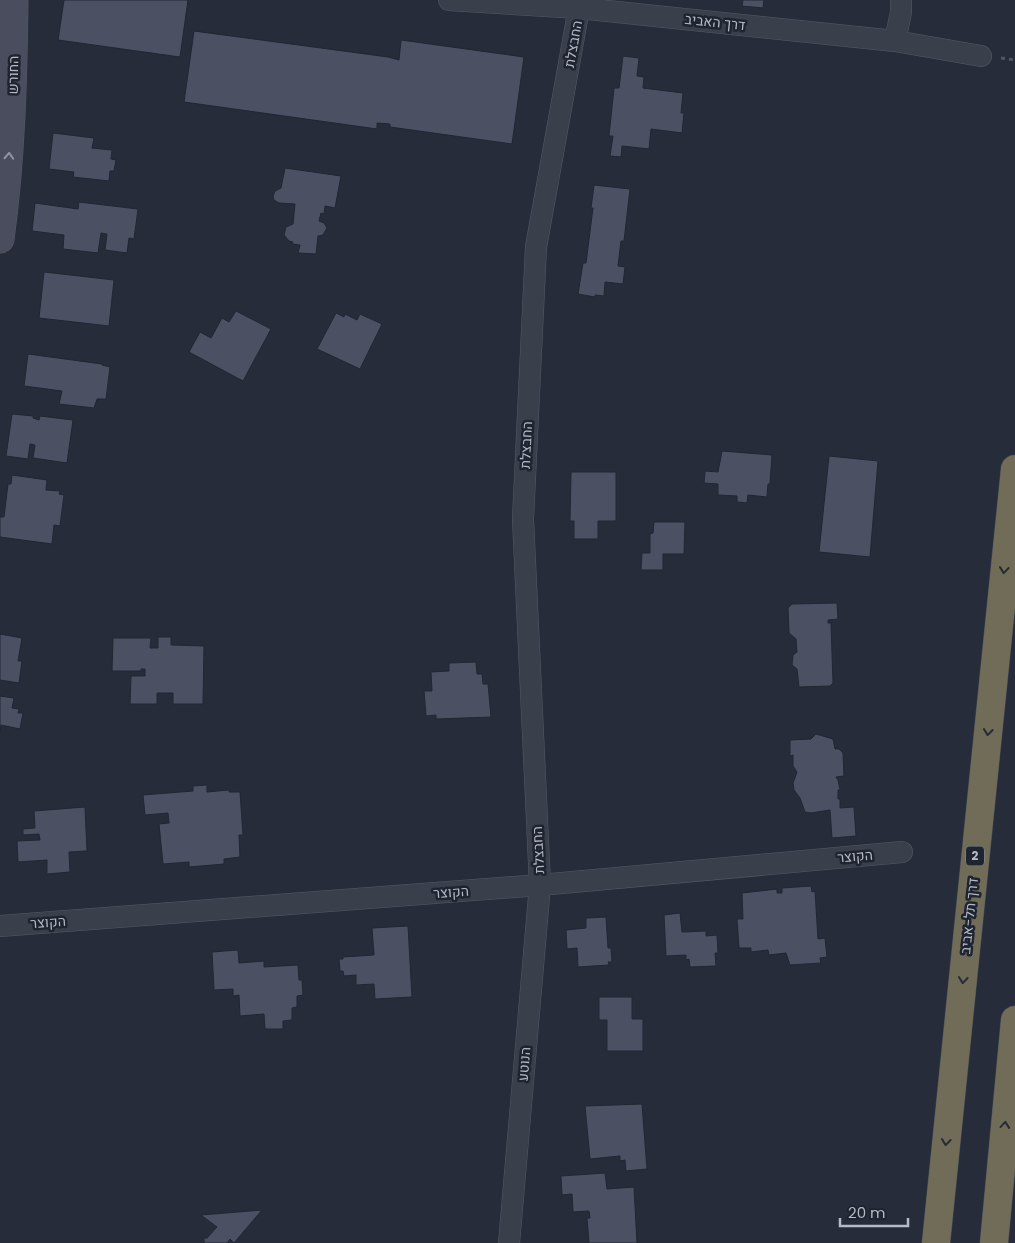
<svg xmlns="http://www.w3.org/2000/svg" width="1015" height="1243" font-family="Poppins,Heebo,sans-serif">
<rect width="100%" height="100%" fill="#272c3b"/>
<path fill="#4b5062" stroke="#212633" d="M 64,0 L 188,0 L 180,57 L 58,40 Z
M 743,0 L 764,0 L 763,8 L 742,6 Z
M 194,31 L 388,57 L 399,60 L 401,40 L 524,57 L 512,144 L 390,127 L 390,124 L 377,123 L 377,129 L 184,102 Z
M 623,56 L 639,58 L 637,76 L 644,77 L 643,88 L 683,93 L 681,113 L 684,113 L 682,133 L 651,129 L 649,149 L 622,146 L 621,157 L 610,156 L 613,136 L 609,136 L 614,88 L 619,88 Z
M 53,133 L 94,138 L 92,148 L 112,150 L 111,159 L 116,160 L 114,171 L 110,171 L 109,181 L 73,177 L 74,172 L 49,169 Z
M 285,168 L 341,176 L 335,208 L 325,206 L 324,214 L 321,213 L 319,221 L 324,223 L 327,228 L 323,235 L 318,236 L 316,254 L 298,253 L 300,245 L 292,244 L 293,242 L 289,241 L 284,235 L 286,227 L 293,224 L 295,204 L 279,203 L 274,200 L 273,196 L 275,191 L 281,188 Z
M 594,185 L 630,189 L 624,241 L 621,241 L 618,266 L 625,267 L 623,284 L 605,282 L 604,296 L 595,295 L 595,297 L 578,294 L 583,263 L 586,263 L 593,208 L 591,208 Z
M 79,202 L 138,209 L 134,239 L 129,238 L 127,253 L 105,250 L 107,234 L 101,233 L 98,253 L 63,249 L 64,235 L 32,231 L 35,203 L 78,209 Z
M 44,272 L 114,280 L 109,326 L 39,318 Z
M 236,311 L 271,329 L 243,381 L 189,352 L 200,332 L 211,338 L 222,318 L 229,322 Z
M 336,313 L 344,317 L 345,314 L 357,320 L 360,314 L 382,324 L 360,369 L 317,349 Z
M 28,354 L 102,364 L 102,365 L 110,367 L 106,399 L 97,399 L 94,408 L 59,404 L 62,391 L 24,386 Z
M 12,414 L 33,416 L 33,418 L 39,420 L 40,416 L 73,420 L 67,463 L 33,458 L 35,445 L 30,444 L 28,459 L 6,456 Z
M 722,451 L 772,455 L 770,484 L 768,484 L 767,497 L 748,495 L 747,503 L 737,502 L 737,496 L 718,495 L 718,484 L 704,483 L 705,471 L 718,472 Z
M 829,456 L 878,461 L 870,557 L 819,552 Z
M 571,472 L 616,472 L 616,521 L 598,521 L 598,539 L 574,539 L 574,521 L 570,521 Z
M 12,475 L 47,480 L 46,490 L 60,491 L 59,494 L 64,495 L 60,526 L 54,525 L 52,544 L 0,537 L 0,517 L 4,517 L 8,484 L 11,484 Z
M 654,522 L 685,522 L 684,554 L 663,554 L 663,570 L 641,570 L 642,553 L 650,553 L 650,534 L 653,533 Z
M 837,603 L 838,619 L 828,620 L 828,623 L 831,623 L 833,683 L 830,686 L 799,687 L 797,669 L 792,665 L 793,655 L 797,652 L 796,639 L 789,633 L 788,608 L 792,604 Z
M 0,634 L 22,638 L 18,661 L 22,661 L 19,683 L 0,680 Z
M 158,637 L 171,637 L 171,645 L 204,646 L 203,704 L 173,704 L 173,693 L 157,693 L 157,704 L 130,704 L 131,676 L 145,676 L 145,669 L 141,669 L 141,671 L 112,671 L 113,638 L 151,638 L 150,648 L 158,648 Z
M 476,662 L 477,674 L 482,674 L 483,684 L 488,684 L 491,717 L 436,719 L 436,715 L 426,716 L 424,691 L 432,691 L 431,672 L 449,671 L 449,663 Z
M 0,696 L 14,698 L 12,708 L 19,709 L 18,713 L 23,713 L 20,729 L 1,725 L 0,731 Z
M 816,734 L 833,739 L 835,749 L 839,749 L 843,753 L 844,776 L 836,777 L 838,780 L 840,790 L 838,790 L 838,799 L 840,799 L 840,808 L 854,807 L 856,836 L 832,838 L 830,810 L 811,813 L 805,812 L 800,798 L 794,790 L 793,783 L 797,772 L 793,766 L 793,755 L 790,756 L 790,740 L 811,739 Z
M 207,785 L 207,792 L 229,790 L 229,792 L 240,792 L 243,835 L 239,835 L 240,857 L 224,859 L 224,864 L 189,867 L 189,862 L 163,864 L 159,824 L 169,823 L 168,813 L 145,815 L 143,795 L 193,791 L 193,786 Z
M 85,807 L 87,851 L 69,852 L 70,872 L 47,874 L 47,860 L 18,862 L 17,841 L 40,840 L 39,834 L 23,835 L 23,829 L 35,828 L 34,811 Z
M 811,886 L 812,892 L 815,891 L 818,939 L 825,938 L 827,957 L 820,958 L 821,963 L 790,965 L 786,953 L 769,955 L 768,950 L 751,952 L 751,948 L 739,948 L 737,919 L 743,919 L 742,893 L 777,889 L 777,893 L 782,893 L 782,888 Z
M 680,913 L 682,932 L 706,931 L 706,936 L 717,935 L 718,953 L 715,953 L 716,966 L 690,967 L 689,959 L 686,960 L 686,955 L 666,956 L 664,915 Z
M 606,917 L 608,948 L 611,948 L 612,962 L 608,962 L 609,965 L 578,967 L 577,948 L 567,949 L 566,930 L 586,928 L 586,918 Z
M 408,926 L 412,997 L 375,999 L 374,984 L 356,985 L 356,975 L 344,976 L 343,971 L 340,971 L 339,959 L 343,959 L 343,957 L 374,955 L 372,928 Z
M 238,950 L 239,963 L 264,961 L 264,967 L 298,965 L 299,980 L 302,980 L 303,995 L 297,996 L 297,1007 L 292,1008 L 292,1020 L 283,1021 L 283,1029 L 265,1029 L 264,1014 L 240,1016 L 239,995 L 233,996 L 233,989 L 214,990 L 212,952 Z
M 599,997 L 632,997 L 632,1019 L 643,1019 L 643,1051 L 607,1051 L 607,1020 L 599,1020 Z
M 642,1104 L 647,1169 L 626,1171 L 625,1160 L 620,1161 L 620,1156 L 590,1159 L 585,1106 Z
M 605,1173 L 607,1189 L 634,1187 L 637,1243 L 589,1243 L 587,1218 L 590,1218 L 589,1211 L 573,1212 L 572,1194 L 562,1195 L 561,1176 Z
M 262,1210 L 234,1243 L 230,1239 L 227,1243 L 204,1243 L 204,1238 L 207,1238 L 217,1227 L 201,1215 Z"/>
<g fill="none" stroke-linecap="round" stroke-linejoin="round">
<g stroke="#555a67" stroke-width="22">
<path id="street" d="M 449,0 L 579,8 L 895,41 L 981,56
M 895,41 L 901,12 L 901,0
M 0,926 L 540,885 L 902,852
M 509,1243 L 540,885 L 523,519 L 536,247 L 579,8"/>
</g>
<g stroke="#555a67" stroke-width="29">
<path id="secondary" d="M 0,239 C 11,159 13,81 14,0"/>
</g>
<g stroke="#424754" stroke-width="29">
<path id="highway" d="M 936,1243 L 1015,469
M 994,1243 L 1015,1020"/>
</g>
<path stroke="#4b585e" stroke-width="3" stroke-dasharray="4 4" stroke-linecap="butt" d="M 1001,58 L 1015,60"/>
<use href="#street" stroke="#3a3f4c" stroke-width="21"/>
<use href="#secondary" stroke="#494d5e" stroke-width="28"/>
<use href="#highway" stroke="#716c58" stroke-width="28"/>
</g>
<defs><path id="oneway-chevron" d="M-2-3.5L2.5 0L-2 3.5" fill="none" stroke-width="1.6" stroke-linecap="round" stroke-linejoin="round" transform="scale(1.25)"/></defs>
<use stroke="#9094a2" href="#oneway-chevron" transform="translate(9 156) rotate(-87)"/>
<g stroke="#272b35">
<use href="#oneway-chevron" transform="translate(1004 570) rotate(96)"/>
<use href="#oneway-chevron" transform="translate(988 732) rotate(96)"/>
<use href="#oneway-chevron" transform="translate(963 980) rotate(96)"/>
<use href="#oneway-chevron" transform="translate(1005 1125) rotate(-85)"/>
<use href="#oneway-chevron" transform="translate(946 1142) rotate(96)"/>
</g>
<g text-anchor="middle" stroke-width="5" stroke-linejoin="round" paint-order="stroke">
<rect fill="#1f2431" stroke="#898d9a" stroke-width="1" x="966" y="846.5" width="18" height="19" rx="4"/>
<g font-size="12" font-weight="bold" fill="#b6bac7">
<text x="975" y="860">2</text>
</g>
<g font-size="14" fill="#b6bac7" stroke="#1f2431">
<text transform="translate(715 22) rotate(6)" y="5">דרך האביב</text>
<text transform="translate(573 44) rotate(-80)" y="5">החבצלת</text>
<text transform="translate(13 75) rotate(-89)" y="5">החורש</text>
<text transform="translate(526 445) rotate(-87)" y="5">החבצלת</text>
<text transform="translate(538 850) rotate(-93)" y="5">החבצלת</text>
<text transform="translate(855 856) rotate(-5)" y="5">הקוצר</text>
<text transform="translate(451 892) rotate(-4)" y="5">הקוצר</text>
<text transform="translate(969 916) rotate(-84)" y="5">דרך תל-אביב</text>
<text transform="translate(48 922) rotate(-4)" y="5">הקוצר</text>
<text transform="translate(524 1064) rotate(-85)" y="5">הנוטע</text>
</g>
</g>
<path d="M840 1218v8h68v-8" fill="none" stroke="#b6bac7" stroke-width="2.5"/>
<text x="848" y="1218" font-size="15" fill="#b6bac7" stroke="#1f2431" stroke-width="4" paint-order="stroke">20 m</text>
</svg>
